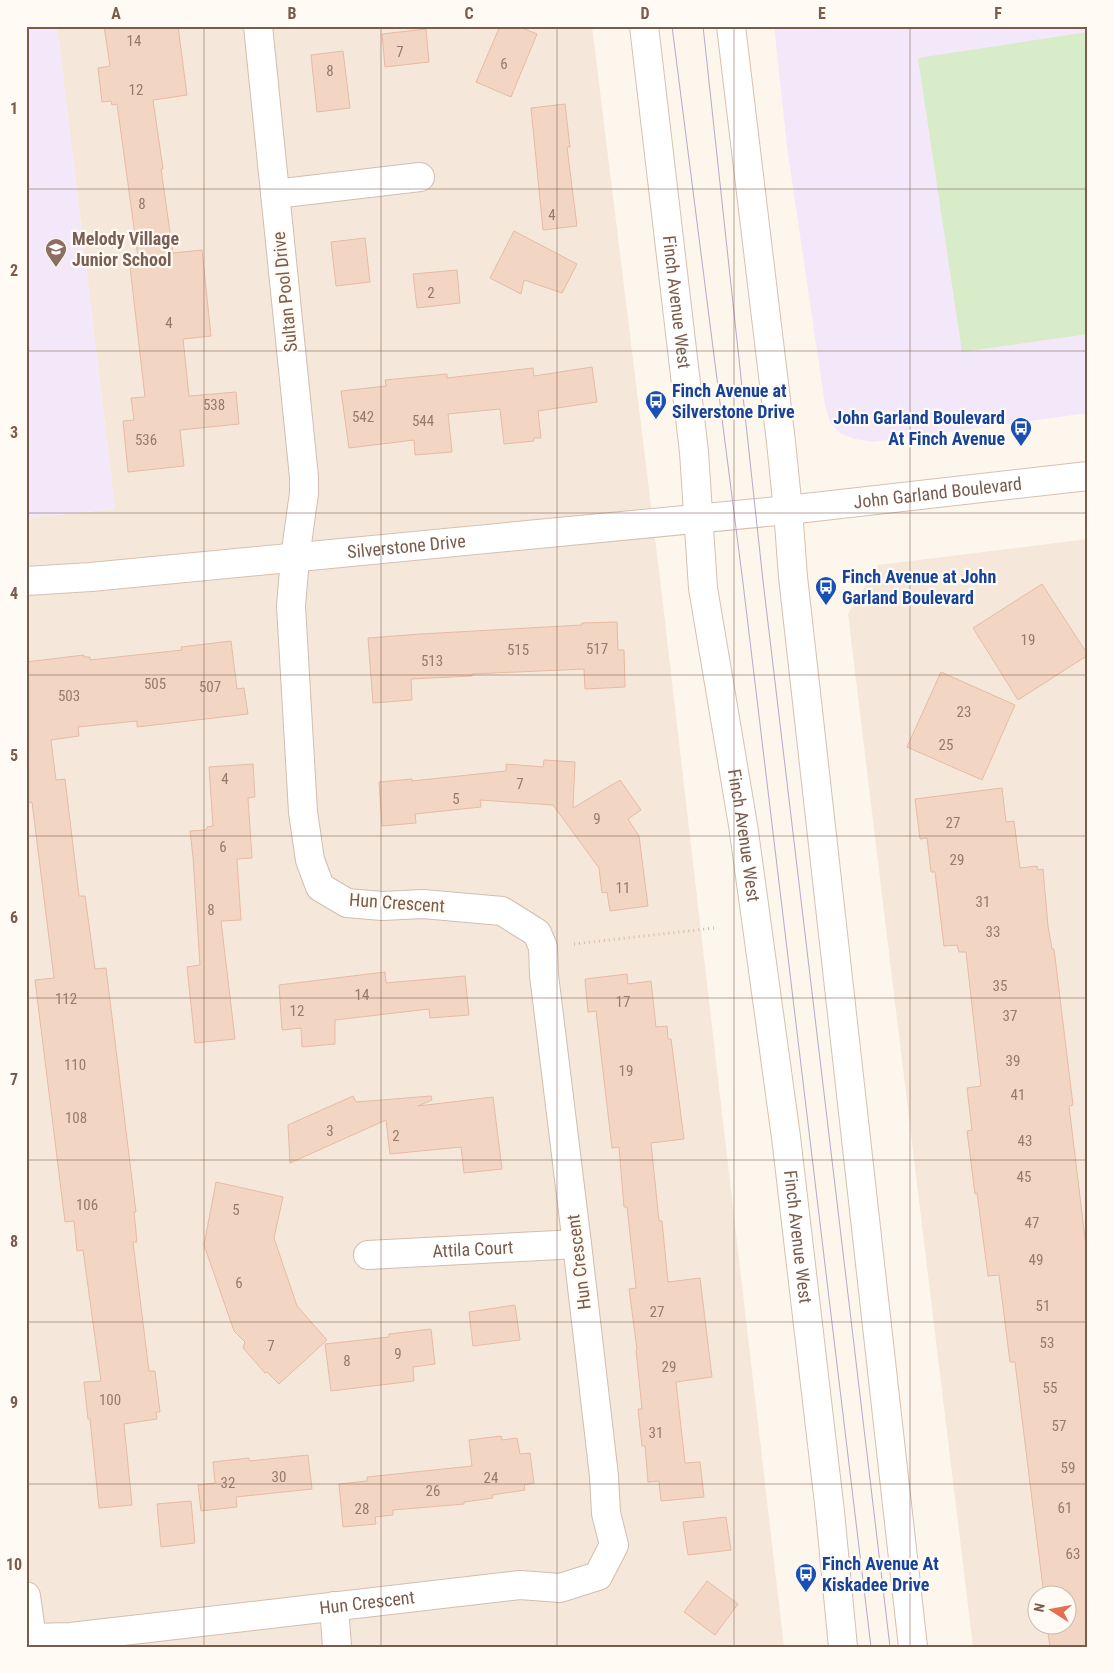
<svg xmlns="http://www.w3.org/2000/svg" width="1114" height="1673" font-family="'Roboto Condensed',sans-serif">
<rect width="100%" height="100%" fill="#fdf6ec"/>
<path fill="#f5e8da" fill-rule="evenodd" d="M 57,26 L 592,26 L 661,587 L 784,1647 L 26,1647 L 26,518 L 115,509 Z
M 1088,539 L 1088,1647 L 973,1647 L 848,614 L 878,565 ZM 1036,1596 L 1066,1596 L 1066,1626 L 1036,1626 Z"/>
<path fill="#f3e8fa" d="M 26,26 L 57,26 L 115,509 L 26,518 Z
M 774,26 L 1088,26 L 1088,413 L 873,442 L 855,439 L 840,433 L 830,422 L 825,405 L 787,147 Z"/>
<path fill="#d8ecc9" d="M 1088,32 L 1088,334 L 962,352 L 918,58 Z"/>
<path fill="#f3d5c3" stroke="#e6bba3" d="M 104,26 L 178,26 L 187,95 L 153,100 L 163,169 L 161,169 L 173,253 L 202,250 L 211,336 L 183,339 L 189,396 L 236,392 L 239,424 L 180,430 L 184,466 L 128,472 L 123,421 L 134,420 L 131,398 L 145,397 L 129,258 L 138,257 L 117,104 L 112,105 L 111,101 L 102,102 L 98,68 L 110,66 Z
M 500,26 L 517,26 L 537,34 L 511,97 L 476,82 Z
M 426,29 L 429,62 L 385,67 L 382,34 Z
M 343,51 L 350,108 L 317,112 L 311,55 Z
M 565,104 L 570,147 L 567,147 L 577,226 L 543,230 L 531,108 Z
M 514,231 L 577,264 L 562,293 L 524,280 L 521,294 L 490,278 Z
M 365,238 L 370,282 L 336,286 L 331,242 Z
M 457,270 L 460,303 L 417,308 L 413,274 Z
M 592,367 L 597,402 L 538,411 L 541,438 L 534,438 L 534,441 L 504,444 L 500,409 L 448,414 L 452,452 L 415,455 L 414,440 L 349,448 L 341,391 L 386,386 L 385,380 L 447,374 L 447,378 L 533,368 L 534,376 Z
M 1042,584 L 1088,655 L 1018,700 L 973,628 Z
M 617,622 L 618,650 L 624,650 L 625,687 L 585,689 L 584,669 L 472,674 L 472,676 L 411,679 L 412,700 L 373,703 L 368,638 L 421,634 L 582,625 L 582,623 Z
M 231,641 L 237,689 L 244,688 L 248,714 L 137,727 L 137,721 L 78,727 L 79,736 L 51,740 L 56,780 L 65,779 L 79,896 L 85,896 L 95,969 L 106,968 L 136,1212 L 134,1212 L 137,1242 L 133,1242 L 149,1371 L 155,1371 L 160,1412 L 156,1412 L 157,1419 L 124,1424 L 132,1505 L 99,1508 L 90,1419 L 88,1419 L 84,1382 L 101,1381 L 83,1250 L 77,1251 L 74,1221 L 65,1222 L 35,980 L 54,978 L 32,802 L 26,803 L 26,662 L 84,655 L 84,657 L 90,657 L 90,660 L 182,650 L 181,647 Z
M 941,672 L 1015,705 L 982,780 L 907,747 Z
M 544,760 L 575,762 L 573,808 L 620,780 L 641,810 L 628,819 L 639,836 L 648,906 L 610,911 L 607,892 L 602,893 L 599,868 L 553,805 L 480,800 L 481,807 L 415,814 L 416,823 L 382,826 L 379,782 L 412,779 L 412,781 L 506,771 L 506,764 L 543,767 Z
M 253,764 L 255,797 L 248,798 L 252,858 L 237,859 L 241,920 L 221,921 L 235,1039 L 195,1043 L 187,967 L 200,965 L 193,857 L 190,831 L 206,830 L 207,827 L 213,826 L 209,767 Z
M 1002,788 L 1006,822 L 1014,821 L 1020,868 L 1037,866 L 1038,870 L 1043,869 L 1048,926 L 1052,949 L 1054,949 L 1073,1105 L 1069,1106 L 1088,1263 L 1088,1647 L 1050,1647 L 1047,1626 L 1066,1626 L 1066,1596 L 1044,1596 L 1015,1362 L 1010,1362 L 999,1275 L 988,1276 L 977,1193 L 975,1194 L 967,1131 L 972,1130 L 967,1088 L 981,1086 L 966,952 L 959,952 L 957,945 L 944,946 L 935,872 L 931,872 L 927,838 L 920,839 L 915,799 Z
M 385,972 L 386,983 L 465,976 L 469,1015 L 430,1018 L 429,1009 L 335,1020 L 335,1044 L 302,1047 L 301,1028 L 282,1030 L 279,985 Z
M 627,974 L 628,984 L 651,981 L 656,1027 L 667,1026 L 668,1039 L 671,1039 L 684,1139 L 651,1143 L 659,1221 L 662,1221 L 668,1282 L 700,1278 L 712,1377 L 676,1382 L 685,1463 L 700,1462 L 704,1497 L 661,1501 L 659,1481 L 648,1482 L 645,1446 L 642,1446 L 638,1409 L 642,1409 L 636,1350 L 637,1349 L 629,1289 L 636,1288 L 627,1207 L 624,1207 L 619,1147 L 612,1148 L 596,1011 L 588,1012 L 585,979 Z
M 353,1096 L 356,1102 L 431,1096 L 432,1100 L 418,1106 L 493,1097 L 502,1169 L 464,1173 L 461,1147 L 390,1154 L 386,1120 L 290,1163 L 288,1125 Z
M 216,1182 L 283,1197 L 274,1238 L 297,1306 L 327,1340 L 279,1384 L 267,1372 L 265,1373 L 243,1348 L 245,1342 L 234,1331 L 204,1245 Z
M 515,1305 L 520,1340 L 473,1346 L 469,1312 Z
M 431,1329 L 435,1364 L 413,1367 L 414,1381 L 331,1391 L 325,1344 L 389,1337 L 389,1334 Z
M 501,1436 L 502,1440 L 517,1438 L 520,1454 L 530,1453 L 534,1483 L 524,1485 L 525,1490 L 492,1495 L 493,1498 L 464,1502 L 464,1504 L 393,1510 L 393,1515 L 375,1517 L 376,1524 L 343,1527 L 339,1484 L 367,1481 L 367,1477 L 472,1466 L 469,1440 Z
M 308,1455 L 312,1489 L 236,1497 L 237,1507 L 201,1511 L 198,1485 L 215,1483 L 213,1462 L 249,1458 L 249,1461 Z
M 191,1501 L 195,1543 L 161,1547 L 157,1504 Z
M 726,1517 L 731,1550 L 688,1555 L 683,1522 Z
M 707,1581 L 738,1604 L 715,1635 L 684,1612 Z"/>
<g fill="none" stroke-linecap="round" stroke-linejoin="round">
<g stroke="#d1beb0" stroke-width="30">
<g id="street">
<path d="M 275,194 L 420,177"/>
<path id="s1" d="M 368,1255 L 577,1244"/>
<path d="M 26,1596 L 33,1647"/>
<path d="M 334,1606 L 337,1647"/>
<path id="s2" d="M 31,1638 L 71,1637 L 520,1585 L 560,1588 L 598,1576 L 614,1545 L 606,1513 L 604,1476 L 577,1244 L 544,975 L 543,947 L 537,933 L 502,911 L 423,904 L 382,906 L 347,903 L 320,887 L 310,860 L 303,812 L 291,606 L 295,558 L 304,493 L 304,477 L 258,26"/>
</g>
</g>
<g stroke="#d6c0b0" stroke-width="30">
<g id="secondary">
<path id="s3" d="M 644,26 L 694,452 L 703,588 L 743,825 L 786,1137 L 830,1512 L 843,1647"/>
<path d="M 731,26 L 781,442 L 788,510 L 793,577 L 913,1647"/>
<path id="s4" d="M 26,581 L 91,577 L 788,510 L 1088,476"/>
</g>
</g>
<path stroke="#d9b8a5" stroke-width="3" stroke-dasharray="1 4" stroke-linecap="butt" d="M 574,944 L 714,928"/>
<use href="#street" stroke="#fff" stroke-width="28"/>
<use href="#secondary" stroke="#fff" stroke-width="28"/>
<path stroke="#b9a8c9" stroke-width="1" d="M 672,26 L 743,583 L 871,1647
M 703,26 L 763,581 L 890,1647"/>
</g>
<path fill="none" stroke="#7a5c4d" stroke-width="1" stroke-opacity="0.55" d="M 204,26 L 204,1647M 381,26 L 381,1647M 557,26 L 557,1647M 734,26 L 734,1647M 910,26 L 910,1647M 26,189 L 1088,189M 26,351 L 1088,351M 26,513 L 1088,513M 26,675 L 1088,675M 26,836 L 1088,836M 26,998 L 1088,998M 26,1160 L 1088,1160M 26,1322 L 1088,1322M 26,1484 L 1088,1484"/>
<defs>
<g id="school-pin" transform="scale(1.125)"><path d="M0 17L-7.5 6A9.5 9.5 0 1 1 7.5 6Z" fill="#8d6e63" stroke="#fffaf3"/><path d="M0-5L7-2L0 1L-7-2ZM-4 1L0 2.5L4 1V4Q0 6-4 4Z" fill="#fff"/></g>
<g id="bus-pin" transform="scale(1.125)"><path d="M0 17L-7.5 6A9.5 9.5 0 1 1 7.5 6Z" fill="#1a4fb4" stroke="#fffaf3"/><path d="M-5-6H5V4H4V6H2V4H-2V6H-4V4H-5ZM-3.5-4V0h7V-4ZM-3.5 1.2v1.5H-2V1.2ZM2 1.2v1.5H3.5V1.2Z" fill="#fff"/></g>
</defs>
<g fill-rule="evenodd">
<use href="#school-pin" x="56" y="249"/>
<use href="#bus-pin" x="656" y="401"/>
<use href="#bus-pin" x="1021" y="428"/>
<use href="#bus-pin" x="826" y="587"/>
<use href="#bus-pin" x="806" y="1574"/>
</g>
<g text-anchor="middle" stroke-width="4.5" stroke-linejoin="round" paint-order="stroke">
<g font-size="15" fill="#987a6a">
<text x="134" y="46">14</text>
<text x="400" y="57">7</text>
<text x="504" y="69">6</text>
<text x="330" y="76">8</text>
<text x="136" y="95">12</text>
<text x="142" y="209">8</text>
<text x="552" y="220">4</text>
<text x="431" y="298">2</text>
<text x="169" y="328">4</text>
<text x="214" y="410">538</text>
<text x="363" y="422">542</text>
<text x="423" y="426">544</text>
<text x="146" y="445">536</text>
<text x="1028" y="645">19</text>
<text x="597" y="654">517</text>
<text x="518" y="655">515</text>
<text x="432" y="666">513</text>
<text x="155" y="689">505</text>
<text x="210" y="692">507</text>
<text x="69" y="701">503</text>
<text x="964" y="717">23</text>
<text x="946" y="750">25</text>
<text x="225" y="784">4</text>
<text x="520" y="789">7</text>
<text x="456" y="804">5</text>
<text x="597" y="824">9</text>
<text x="953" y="828">27</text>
<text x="223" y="852">6</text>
<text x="957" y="865">29</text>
<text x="623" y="893">11</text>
<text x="983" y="907">31</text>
<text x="211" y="915">8</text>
<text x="993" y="937">33</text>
<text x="1000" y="991">35</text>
<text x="362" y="1000">14</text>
<text x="66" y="1004">112</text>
<text x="623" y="1007">17</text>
<text x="297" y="1016">12</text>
<text x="1010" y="1021">37</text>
<text x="1013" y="1066">39</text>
<text x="75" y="1070">110</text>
<text x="626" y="1076">19</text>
<text x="1018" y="1100">41</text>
<text x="76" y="1123">108</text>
<text x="330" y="1136">3</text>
<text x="396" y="1141">2</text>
<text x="1025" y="1146">43</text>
<text x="1024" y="1182">45</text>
<text x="87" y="1210">106</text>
<text x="236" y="1215">5</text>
<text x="1032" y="1228">47</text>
<text x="1036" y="1265">49</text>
<text x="239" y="1288">6</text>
<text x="1043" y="1311">51</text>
<text x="657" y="1317">27</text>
<text x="1047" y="1348">53</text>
<text x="271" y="1351">7</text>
<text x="398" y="1359">9</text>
<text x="347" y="1366">8</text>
<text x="669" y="1372">29</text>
<text x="1050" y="1393">55</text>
<text x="110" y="1405">100</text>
<text x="1059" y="1431">57</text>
<text x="656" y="1438">31</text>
<text x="1068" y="1473">59</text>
<text x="279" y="1482">30</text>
<text x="491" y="1483">24</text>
<text x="228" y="1488">32</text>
<text x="433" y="1496">26</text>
<text x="1065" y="1513">61</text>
<text x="362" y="1514">28</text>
<text x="1073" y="1559">63</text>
</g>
<g font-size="18" font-weight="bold" fill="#785e54" stroke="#fffaf3" text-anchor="start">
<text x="72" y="245">Melody Village<tspan x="72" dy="21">Junior School</tspan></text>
</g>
<g font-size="18" fill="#7a5c4d" stroke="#fffaf3">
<text transform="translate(285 292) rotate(-96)" y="6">Sultan Pool Drive</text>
<text dy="6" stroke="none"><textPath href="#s3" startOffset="278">Finch Avenue West</textPath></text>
<text dy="6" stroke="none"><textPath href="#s4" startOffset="916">John Garland Boulevard</textPath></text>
<text dy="6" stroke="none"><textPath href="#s4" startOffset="382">Silverstone Drive</textPath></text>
<text dy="6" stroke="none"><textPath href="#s3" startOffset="816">Finch Avenue West</textPath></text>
<text transform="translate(397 903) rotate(4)" y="6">Hun Crescent</text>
<text dy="6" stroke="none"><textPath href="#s3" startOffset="1221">Finch Avenue West</textPath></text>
<text dy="6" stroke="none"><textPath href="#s1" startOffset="105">Attila Court</textPath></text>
<text transform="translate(579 1262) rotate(-97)" y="6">Hun Crescent</text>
<text dy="6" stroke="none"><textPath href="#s2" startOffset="338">Hun Crescent</textPath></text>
</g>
<g font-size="18" font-weight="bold" fill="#164399" stroke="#fffaf3" text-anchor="start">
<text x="672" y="397">Finch Avenue at<tspan x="672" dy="21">Silverstone Drive</tspan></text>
<text x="1005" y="424" text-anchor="end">John Garland Boulevard<tspan x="1005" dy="21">At Finch Avenue</tspan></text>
<text x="842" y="583">Finch Avenue at John<tspan x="842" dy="21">Garland Boulevard</tspan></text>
<text x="822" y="1570">Finch Avenue At<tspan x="822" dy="21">Kiskadee Drive</tspan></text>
</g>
</g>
<rect width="1114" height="1673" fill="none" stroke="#fffaf3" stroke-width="55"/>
<g transform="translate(1052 1610) rotate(281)"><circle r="24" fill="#fffaf3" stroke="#cabbb1"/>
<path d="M0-4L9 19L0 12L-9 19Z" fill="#e76f51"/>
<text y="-8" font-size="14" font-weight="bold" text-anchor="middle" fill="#7a5c4d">N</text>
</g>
<rect x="28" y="28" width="1058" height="1618" fill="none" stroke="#7a5c4d" stroke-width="2"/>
<g font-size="16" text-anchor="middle" font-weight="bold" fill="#7a5c4d">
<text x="116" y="19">A</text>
<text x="292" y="19">B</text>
<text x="469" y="19">C</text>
<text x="645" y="19">D</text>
<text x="822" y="19">E</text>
<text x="998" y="19">F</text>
<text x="14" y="114">1</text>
<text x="14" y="276">2</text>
<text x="14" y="438">3</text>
<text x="14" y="599">4</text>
<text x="14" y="761">5</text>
<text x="14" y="923">6</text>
<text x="14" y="1085">7</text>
<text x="14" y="1247">8</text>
<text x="14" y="1408">9</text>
<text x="14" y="1570">10</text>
</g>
</svg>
